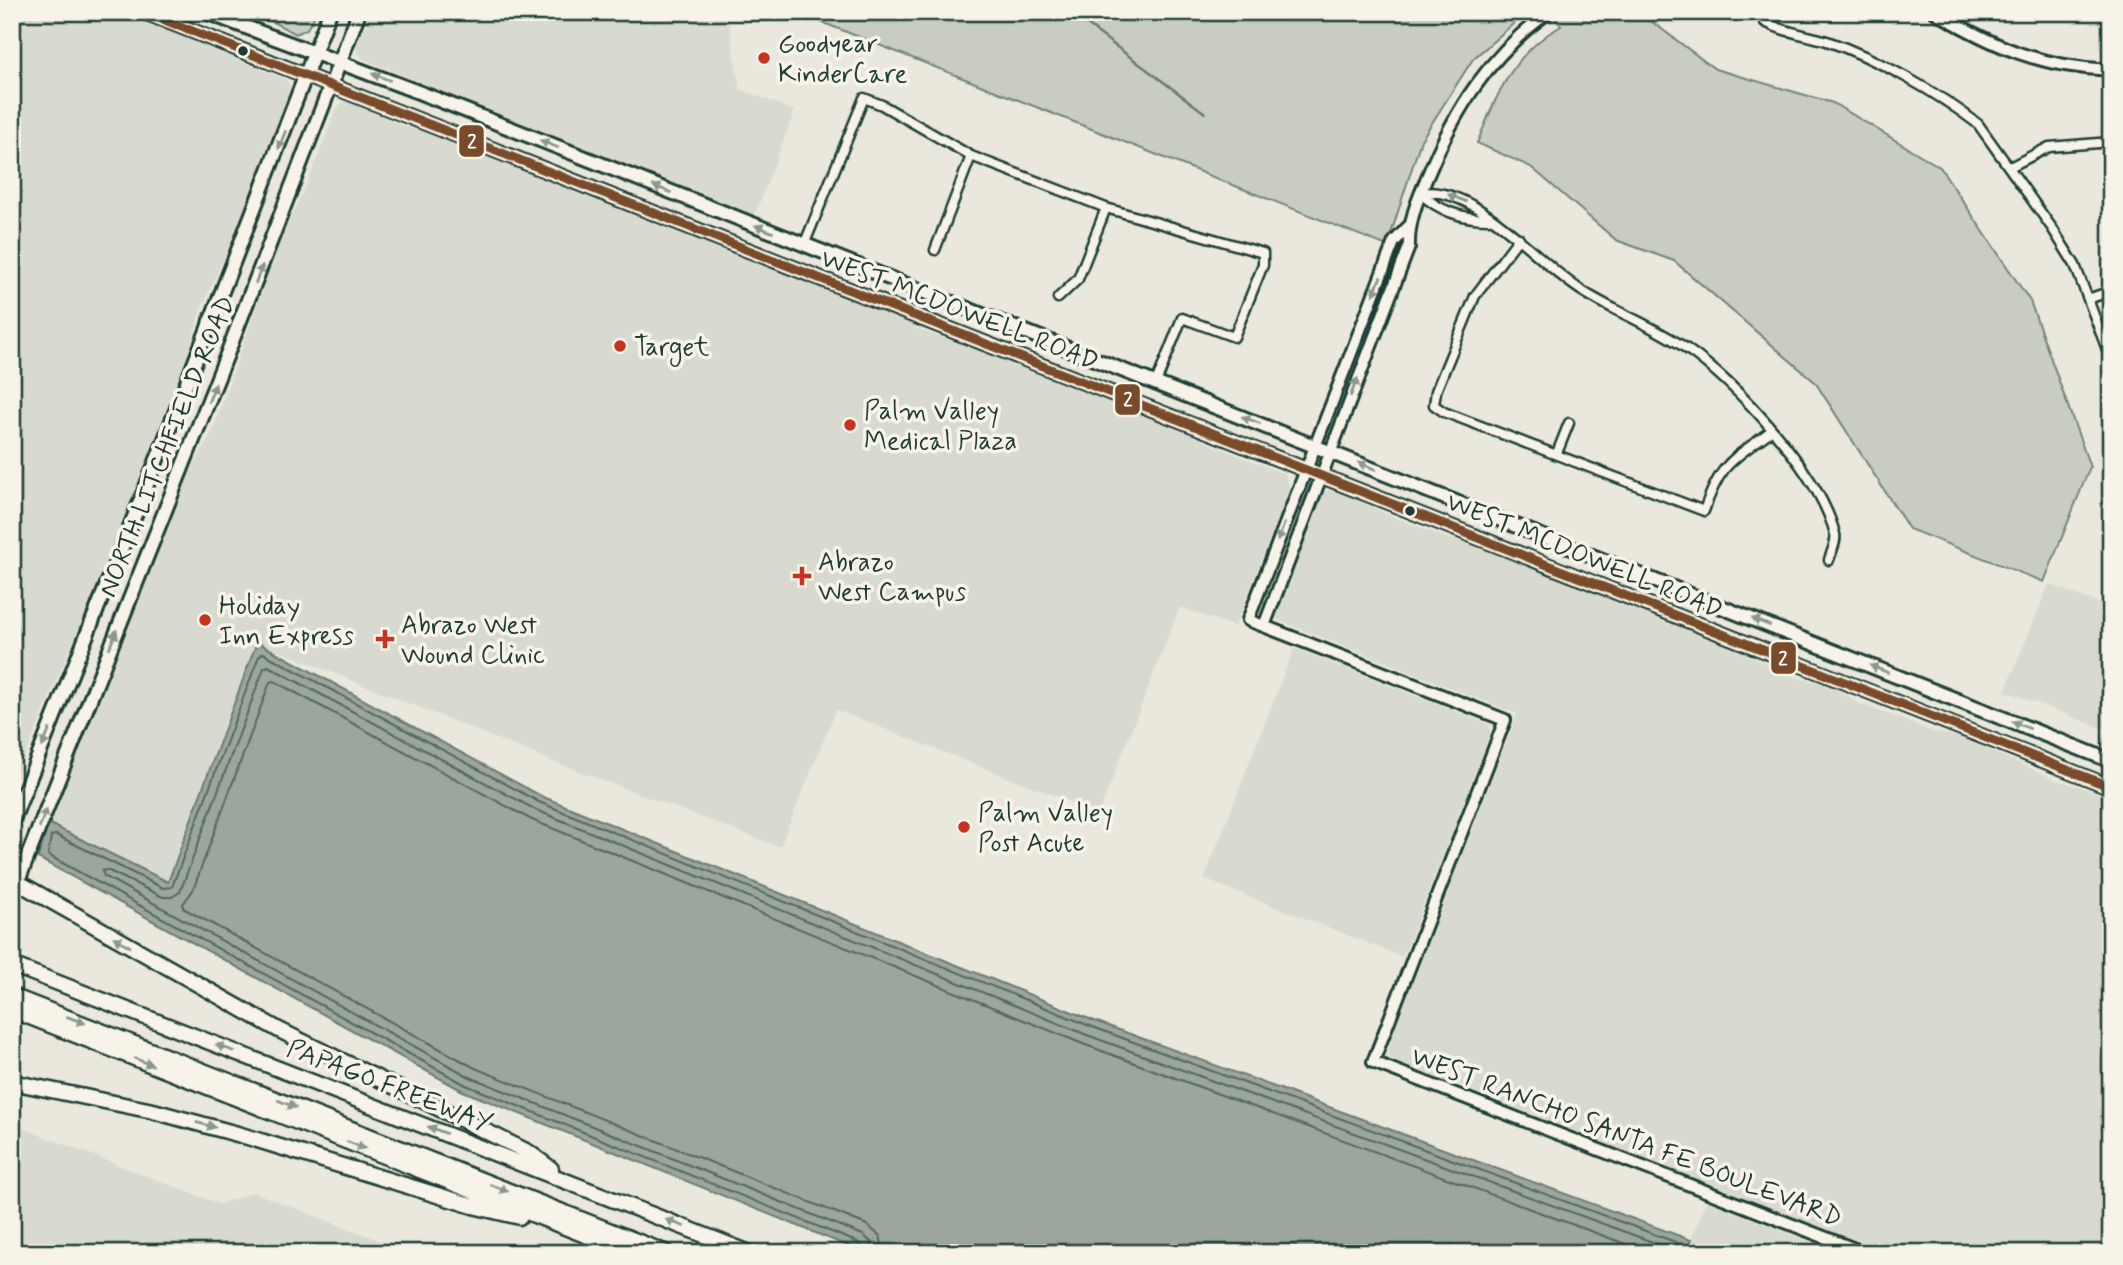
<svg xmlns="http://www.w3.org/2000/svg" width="2123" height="1265" font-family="Mynerve,sans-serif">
<rect width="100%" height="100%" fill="#eae8dd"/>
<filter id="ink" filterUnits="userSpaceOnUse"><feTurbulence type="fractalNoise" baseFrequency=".0143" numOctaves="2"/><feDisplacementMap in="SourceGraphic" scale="14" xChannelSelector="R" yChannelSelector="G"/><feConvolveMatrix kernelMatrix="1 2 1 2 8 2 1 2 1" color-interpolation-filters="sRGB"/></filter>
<g filter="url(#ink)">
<path fill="#d9dacf" d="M 12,12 L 124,12 L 285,79 L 292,87 L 292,92 L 264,154 L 247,208 L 200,312 L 187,361 L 85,622 L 70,649 L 12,787 Z
M 372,12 L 716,12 L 728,17 L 740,89 L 795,111 L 754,217 L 363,59 L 355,47 Z
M 343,101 L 351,101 L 403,126 L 420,127 L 899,315 L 917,329 L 997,356 L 1162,420 L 1214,446 L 1285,474 L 1290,488 L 1235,627 L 1180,607 L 1099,813 L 836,710 L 780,847 L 554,762 L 257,642 L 168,883 L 48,823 L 141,589 L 189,474 L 212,432 L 278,244 L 307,184 L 336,110 Z
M 1334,488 L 1385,513 L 1449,539 L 1473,543 L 1669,624 L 1697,631 L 1792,676 L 1832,686 L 1859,703 L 1934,732 L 1960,737 L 2057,780 L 2111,796 L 2111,1253 L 1888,1253 L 1390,1059 L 1387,1049 L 1517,714 L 1275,619 L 1276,609 L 1321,494 Z
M 2049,584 L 2111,608 L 2111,732 L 2005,691 Z
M 1294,648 L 1489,724 L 1491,732 L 1403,957 L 1204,879 Z
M 12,1124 L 220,1204 L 253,1192 L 412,1253 L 12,1253 Z
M 1706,1201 L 1839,1253 L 1686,1253 Z"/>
<path fill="#c8ccc1" stroke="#74847a" stroke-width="2" d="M 253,12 L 317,12 L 307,29 L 296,34 Z
M 796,12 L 1527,12 L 1473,59 L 1421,140 L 1387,246 Z
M 1550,12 L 1639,12 L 1715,69 L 1833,103 L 1940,167 L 2030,301 L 2090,467 L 2044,582 L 1909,529 L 1815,382 L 1674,261 L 1616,240 L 1531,167 L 1477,143 C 1498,94 1511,54 1561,26 Z"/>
<path fill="#9ca69c" stroke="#6a7c72" stroke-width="2" d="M 257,642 L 541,796 L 1092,1020 L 1691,1240 L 1686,1253 L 865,1253 L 463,1091 L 38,858 L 48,823 L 168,882 Z"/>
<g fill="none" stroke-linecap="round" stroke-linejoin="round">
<path stroke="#51675e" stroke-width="2" d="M 864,1253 L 859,1243 L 466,1085 L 48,855 L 51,836 L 56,835 L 163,888 L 172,887 L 259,656 L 263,653 L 539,802 L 1090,1026 L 1678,1243 L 1680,1253
M 873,1253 L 871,1242 L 863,1235 L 470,1077 L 104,876 L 102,871 L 107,870 L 163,897 L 172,897 L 180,892 L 264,668 L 268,666 L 536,810 L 1087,1035 L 1669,1248 L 1671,1253
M 884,1253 L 880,1236 L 867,1225 L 475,1068 L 183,908 L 183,904 L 193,890 L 270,682 L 274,681 L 532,820 L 1083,1044 L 1650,1253"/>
<path stroke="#6a7c72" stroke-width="2.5" d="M 1070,12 L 1205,113"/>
<g stroke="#1f3d34" stroke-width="13">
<path id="minor" d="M 1766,12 L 1765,22 C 1785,33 1805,34 1827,41 C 1876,58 1937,92 1978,124 L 2052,228 L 2075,265 L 2111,360
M 2010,167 L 2049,147 L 2111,142
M 1420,193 C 1475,184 1535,260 1579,289 C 1614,312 1653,325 1687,349 C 1737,383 1820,474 1835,534 C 1837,542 1831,552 1829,560
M 1420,193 C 1439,211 1463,219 1489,219
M 1519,238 L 1475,296 L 1436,391 L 1434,405 L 1444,412 L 1704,511 C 1721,461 1733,460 1772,430
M 804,245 L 864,98 L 882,105 L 971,156 L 1106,208 L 1263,253 L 1263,265 L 1234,337 L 1182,318 L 1156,383
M 935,250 L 971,156
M 1058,298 L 1078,279 L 1106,208
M 2088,299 L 2111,291
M 1557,453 L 1569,423"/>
</g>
<g stroke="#1f3d34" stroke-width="16">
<path id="tertiary" d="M 1935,12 C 1995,47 2040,67 2111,70
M 1408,227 L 1394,242 L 1248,620 L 1505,720 L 1373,1062 L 1865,1253
M 1264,626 L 1409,247 C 1408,221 1418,199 1428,175 C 1455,109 1490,54 1549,12"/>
</g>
<g stroke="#1f3d34" stroke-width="18">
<path id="secondary" d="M 12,822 L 160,452 L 330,12
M 12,896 L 226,357 L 359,12"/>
</g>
<g stroke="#1f3d34" stroke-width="18">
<path id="primary" d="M 144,12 L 2111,787
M 206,12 L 421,93 L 2111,761"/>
</g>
<g stroke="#1f3d34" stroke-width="19">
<path id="motorway" d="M 12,879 L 279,1030 L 528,1152 L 551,1169
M 12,965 L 750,1253
M 12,996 L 667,1253
M 12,1010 L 631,1253
M 12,1082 L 153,1111 L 241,1135 L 473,1206 L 520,1217"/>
</g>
<use href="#minor" stroke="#f7f3e8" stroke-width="8"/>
<use href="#tertiary" stroke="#f7f3e8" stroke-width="10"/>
<use href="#secondary" stroke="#f7f3e8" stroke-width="12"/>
<use href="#primary" stroke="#f7f3e8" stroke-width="12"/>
<use href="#motorway" stroke="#f7f3e8" stroke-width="14"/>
<g stroke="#f7f3e8" stroke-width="14">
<path id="bus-1" d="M 144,12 L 2111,787"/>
</g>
<use href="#bus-1" stroke="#7a4b2a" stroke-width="9"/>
</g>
<defs><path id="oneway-solid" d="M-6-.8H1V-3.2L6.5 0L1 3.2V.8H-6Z" transform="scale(1.75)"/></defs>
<g fill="#8b988e">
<use href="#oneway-solid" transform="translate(381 77) rotate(-159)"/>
<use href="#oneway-solid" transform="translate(282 140) rotate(111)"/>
<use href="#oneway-solid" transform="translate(549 144) rotate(-158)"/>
<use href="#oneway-solid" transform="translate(662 189) rotate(-158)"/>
<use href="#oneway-solid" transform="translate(1457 198) rotate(-158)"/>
<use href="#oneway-solid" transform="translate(764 229) rotate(-158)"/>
<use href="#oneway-solid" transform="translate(259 274) rotate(-69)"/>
<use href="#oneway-solid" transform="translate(1377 286) rotate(112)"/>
<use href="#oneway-solid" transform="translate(1354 387) rotate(-69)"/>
<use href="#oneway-solid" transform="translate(212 393) rotate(-68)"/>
<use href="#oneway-solid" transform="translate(1251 420) rotate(-159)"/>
<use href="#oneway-solid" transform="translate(1367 466) rotate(-158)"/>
<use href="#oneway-solid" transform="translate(1281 532) rotate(111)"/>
<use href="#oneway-solid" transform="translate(1761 622) rotate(-158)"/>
<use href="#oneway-solid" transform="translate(113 639) rotate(-68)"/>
<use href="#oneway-solid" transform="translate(1879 669) rotate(-158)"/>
<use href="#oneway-solid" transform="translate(2021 725) rotate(-158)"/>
<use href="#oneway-solid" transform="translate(46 738) rotate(113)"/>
<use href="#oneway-solid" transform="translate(43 818) rotate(-69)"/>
<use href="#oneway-solid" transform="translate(122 942) rotate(-150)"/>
<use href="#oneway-solid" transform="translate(76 1020) rotate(21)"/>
<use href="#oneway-solid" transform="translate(225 1048) rotate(-159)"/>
<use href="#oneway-solid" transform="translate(144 1062) rotate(21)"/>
<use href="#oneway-solid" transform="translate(287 1104) rotate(22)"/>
<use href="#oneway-solid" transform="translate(206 1125) rotate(15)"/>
<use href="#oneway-solid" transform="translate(437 1130) rotate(-159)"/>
<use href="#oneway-solid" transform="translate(356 1145) rotate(21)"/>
<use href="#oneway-solid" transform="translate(499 1188) rotate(21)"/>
<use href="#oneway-solid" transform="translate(675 1223) rotate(-159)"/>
</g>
</g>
<g fill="#1f3d34" stroke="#f7f3e8" stroke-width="2.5">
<circle cx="243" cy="51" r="6"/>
<circle cx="1410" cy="511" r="6"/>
</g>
<g fill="#c8321e" stroke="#f7f3e8" stroke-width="2.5">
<circle cx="764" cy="58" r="7"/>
<circle cx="620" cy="346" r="7"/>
<circle cx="850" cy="425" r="7"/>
<path d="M798.5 565.5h7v7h7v7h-7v7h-7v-7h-7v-7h7z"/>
<circle cx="205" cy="620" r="7"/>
<path d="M381.5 628.5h7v7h7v7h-7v7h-7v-7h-7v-7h7z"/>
<circle cx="964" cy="827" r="7"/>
</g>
<g text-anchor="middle" stroke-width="7" stroke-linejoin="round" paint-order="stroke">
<g font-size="26" fill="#1f3d34" stroke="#f7f3e8" text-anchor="start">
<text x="778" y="52">Goodyear<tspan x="778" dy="30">KinderCare</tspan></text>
<text x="634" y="355">Target</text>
<text x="864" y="419">Palm Valley<tspan x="864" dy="30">Medical Plaza</tspan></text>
<text x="818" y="570">Abrazo<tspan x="818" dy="30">West Campus</tspan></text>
<text x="219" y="614">Holiday<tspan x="219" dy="30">Inn Express</tspan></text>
<text x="401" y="633">Abrazo West<tspan x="401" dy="30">Wound Clinic</tspan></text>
<text x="978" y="821">Palm Valley<tspan x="978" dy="30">Post Acute</tspan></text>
</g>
<g font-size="26" fill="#1f3d34" stroke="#f7f3e8">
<text transform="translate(960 309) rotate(21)" y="9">WEST MCDOWELL ROAD</text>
<text transform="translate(166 446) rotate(-68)" y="9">NORTH LITCHFIELD ROAD</text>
<text transform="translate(1585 555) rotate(22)" y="9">WEST MCDOWELL ROAD</text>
<text transform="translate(390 1085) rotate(21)" y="9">PAPAGO FREEWAY</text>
<text transform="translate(1627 1136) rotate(21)" y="9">WEST RANCHO SANTA FE BOULEVARD</text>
</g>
</g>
<g stroke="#f7f3e8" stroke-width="2.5">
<rect x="458" y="124" width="27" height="34" rx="7" fill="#7a4b2a"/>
<rect x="1114" y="383" width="27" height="33" rx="7" fill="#7a4b2a"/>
<rect x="1770" y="641" width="27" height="34" rx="7" fill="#7a4b2a"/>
</g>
<g font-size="19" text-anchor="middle" font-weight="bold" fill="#fff">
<text x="472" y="148">2</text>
<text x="1128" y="406">2</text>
<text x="1783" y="665">2</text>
</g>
<rect width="2123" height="1265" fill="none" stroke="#f7f3e8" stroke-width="42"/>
<rect x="21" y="21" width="2081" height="1223" fill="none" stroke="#1f3d34" stroke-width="2.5" filter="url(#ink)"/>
</svg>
